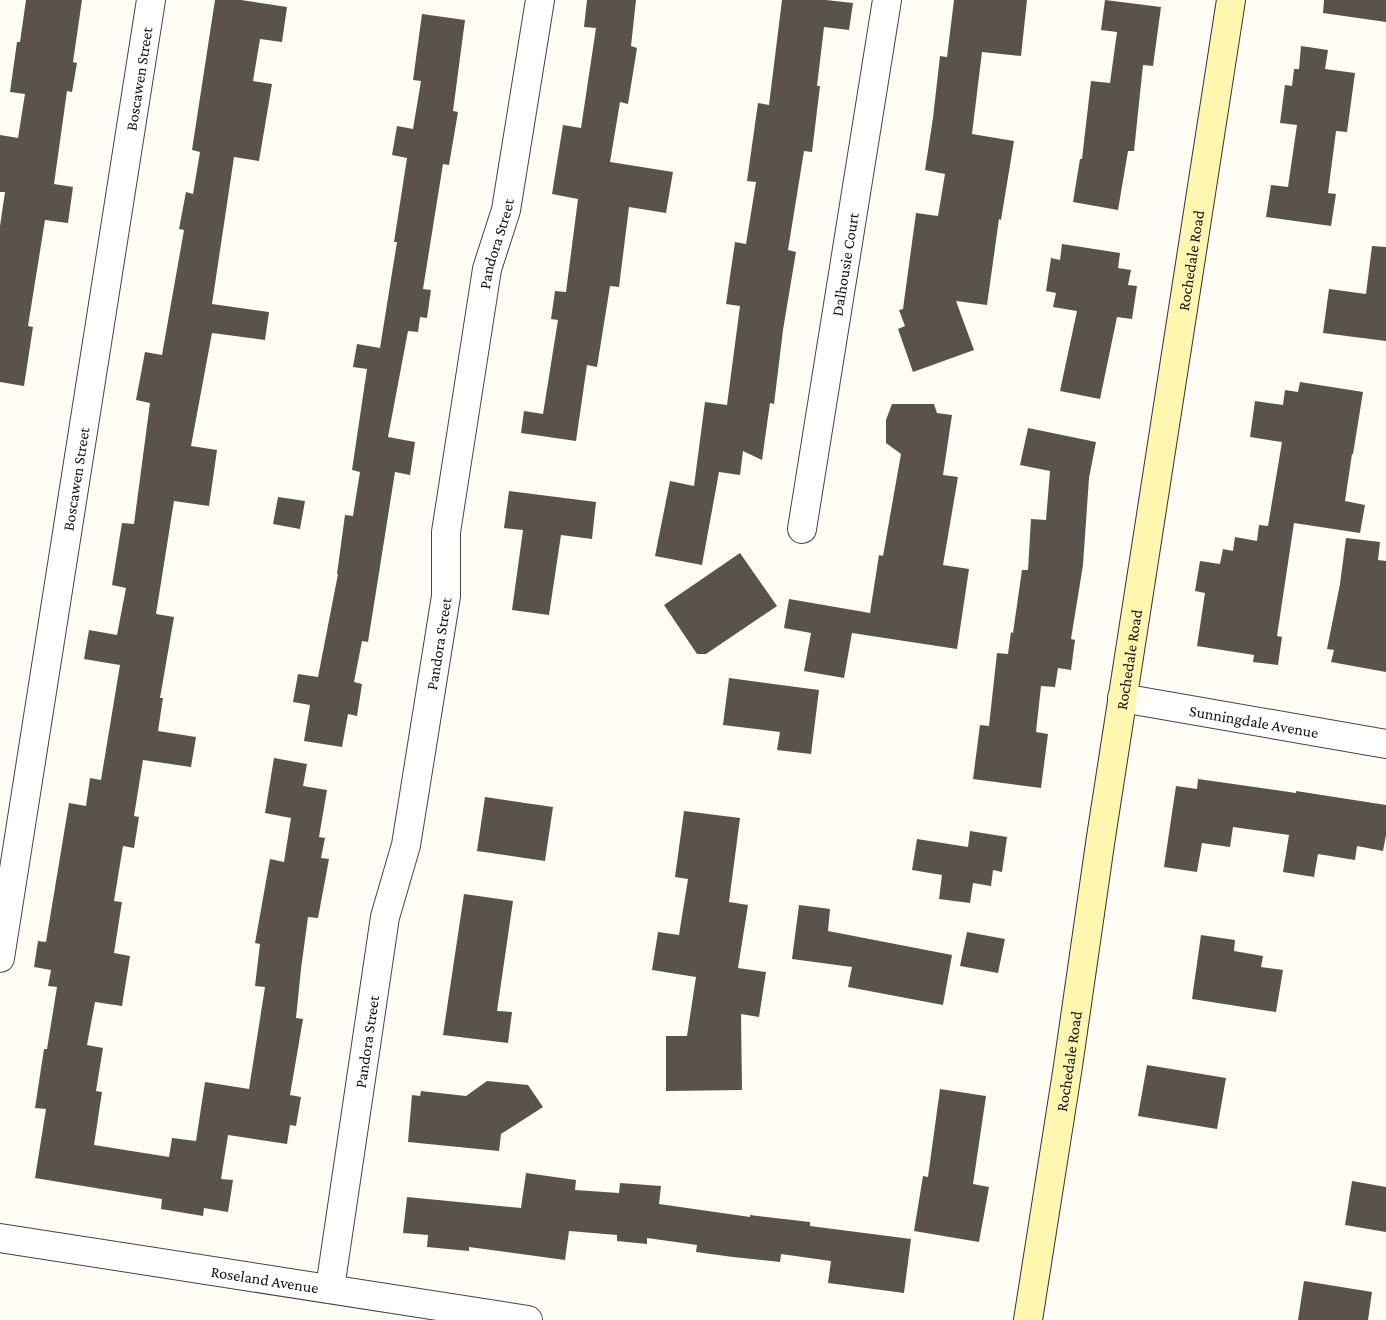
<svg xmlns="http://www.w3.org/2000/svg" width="1386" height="1320" font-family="'Crimson Pro',serif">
<rect width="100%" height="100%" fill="#fffdf5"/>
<path fill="#5a524d" d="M 26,0 L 82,0 L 73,62 L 77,63 L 72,92 L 67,91 L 54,184 L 73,187 L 68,223 L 45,220 L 28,326 L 33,327 L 24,386 L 0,382 L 0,226 L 5,192 L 0,192 L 0,135 L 18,138 L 25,94 L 10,92 L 17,42 L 20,42 Z
M 215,0 L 241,0 L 287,7 L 282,42 L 260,39 L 253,81 L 272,84 L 259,161 L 234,157 L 212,304 L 269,312 L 265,340 L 212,333 L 191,446 L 217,450 L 209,506 L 174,501 L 156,614 L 174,617 L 160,698 L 163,698 L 158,731 L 196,737 L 191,767 L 143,760 L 134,816 L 139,817 L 134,848 L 123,846 L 114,901 L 122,902 L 114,953 L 130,956 L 122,1006 L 95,1002 L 87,1045 L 103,1048 L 96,1091 L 102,1092 L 94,1145 L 169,1157 L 172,1138 L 196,1141 L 205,1082 L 249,1089 L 265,987 L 255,986 L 260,944 L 255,943 L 270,859 L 284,862 L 291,818 L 265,813 L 274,758 L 307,764 L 303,786 L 327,790 L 319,837 L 325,838 L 321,858 L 329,859 L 318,918 L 308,917 L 301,969 L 296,1018 L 303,1019 L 290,1095 L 301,1097 L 296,1126 L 290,1125 L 287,1144 L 228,1135 L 221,1179 L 233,1180 L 228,1212 L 204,1208 L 203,1216 L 161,1209 L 162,1199 L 35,1178 L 46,1109 L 35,1108 L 44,1049 L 47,1049 L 57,987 L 48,986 L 51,970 L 34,967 L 38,941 L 46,942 L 69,803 L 86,806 L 90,778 L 101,780 L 120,665 L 84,659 L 89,630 L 117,635 L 126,588 L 112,585 L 122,523 L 134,524 L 150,403 L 136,400 L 145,352 L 162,355 L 184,230 L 179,229 L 186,192 L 193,194 L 200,152 L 192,150 Z
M 587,0 L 636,0 L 631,46 L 637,48 L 628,104 L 620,102 L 610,162 L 673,172 L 666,213 L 629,207 L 619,287 L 610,286 L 597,367 L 587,365 L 576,441 L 521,433 L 524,411 L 543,414 L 558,320 L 551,319 L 555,291 L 566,292 L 578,199 L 552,194 L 563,125 L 581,128 L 596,28 L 584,27 Z
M 782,0 L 826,0 L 853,3 L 849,30 L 824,27 L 817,86 L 820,86 L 812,152 L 804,151 L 788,250 L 796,252 L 783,330 L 774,404 L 770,403 L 762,460 L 743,451 L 740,475 L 719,472 L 702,565 L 655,556 L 670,481 L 694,486 L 705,402 L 727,405 L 740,306 L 726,304 L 735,242 L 746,244 L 756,182 L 747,181 L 758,103 L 769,105 Z
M 954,0 L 1027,0 L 1021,56 L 982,52 L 972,134 L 1014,141 L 1001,220 L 999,219 L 987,305 L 956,301 L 974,350 L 913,372 L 898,329 L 905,326 L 899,310 L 903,309 L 916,213 L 938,216 L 945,174 L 925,170 L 933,118 L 940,56 L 947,57 Z
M 1105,0 L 1161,7 L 1153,66 L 1143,65 L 1134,151 L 1128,151 L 1118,210 L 1073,202 L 1080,159 L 1082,159 L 1091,81 L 1110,83 L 1117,32 L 1101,30 Z
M 1324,0 L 1386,0 L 1386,22 L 1323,13 Z
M 422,14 L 465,20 L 453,111 L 458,112 L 449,165 L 443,164 L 423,289 L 431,290 L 427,318 L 420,317 L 418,332 L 408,331 L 388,437 L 415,442 L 410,475 L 395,472 L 368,642 L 362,641 L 354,682 L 362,684 L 357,716 L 348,714 L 342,747 L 304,741 L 310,705 L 293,702 L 298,674 L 318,677 L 338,574 L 337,574 L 345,515 L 353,516 L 360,472 L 352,470 L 367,369 L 353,367 L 357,344 L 380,348 L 397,242 L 394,242 L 407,158 L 392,155 L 397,126 L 413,129 L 421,81 L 413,80 Z
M 1301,46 L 1328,50 L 1325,69 L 1355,73 L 1347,132 L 1336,131 L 1328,193 L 1336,194 L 1331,226 L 1266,217 L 1271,185 L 1288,187 L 1297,125 L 1280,123 L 1285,85 L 1292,86 L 1294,69 L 1299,69 Z
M 1062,244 L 1120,253 L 1118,268 L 1131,270 L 1128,285 L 1137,286 L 1132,319 L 1117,317 L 1100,399 L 1060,391 L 1077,311 L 1053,307 L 1056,293 L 1046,291 L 1051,258 L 1060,260 Z
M 1372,246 L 1386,247 L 1386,341 L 1323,333 L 1329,289 L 1366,294 Z
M 1300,382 L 1363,392 L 1353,454 L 1352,454 L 1345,501 L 1365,505 L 1360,533 L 1294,523 L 1277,636 L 1282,637 L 1278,665 L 1253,662 L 1254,655 L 1197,646 L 1205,593 L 1195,591 L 1200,561 L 1220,564 L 1223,549 L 1233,551 L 1235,537 L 1257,541 L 1259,525 L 1268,526 L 1282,442 L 1250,437 L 1255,401 L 1283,405 L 1285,390 L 1298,392 Z
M 892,404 L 934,404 L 937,413 L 952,415 L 943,475 L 958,477 L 943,565 L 969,569 L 957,649 L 852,633 L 844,678 L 804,671 L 811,633 L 784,628 L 789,599 L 870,613 L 879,555 L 883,556 L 901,454 L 886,443 L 886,420 Z
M 1028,428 L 1096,442 L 1089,478 L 1083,565 L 1071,639 L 1075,640 L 1071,670 L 1058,668 L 1055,687 L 1041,686 L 1036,732 L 1048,734 L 1041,788 L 973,779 L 980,725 L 989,726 L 997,653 L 1008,654 L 1011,632 L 1013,633 L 1022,570 L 1028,570 L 1031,519 L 1046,520 L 1050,471 L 1020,465 Z
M 509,491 L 596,502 L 592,539 L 561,535 L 549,615 L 512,610 L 523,530 L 504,528 Z
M 278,497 L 305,501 L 300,529 L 273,524 Z
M 1346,538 L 1380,542 L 1378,560 L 1386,561 L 1386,672 L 1331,662 L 1334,650 L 1327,649 L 1340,584 Z
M 740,553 L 777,606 L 706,654 L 697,654 L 664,605 Z
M 729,678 L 819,690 L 811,754 L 777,750 L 780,732 L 723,725 Z
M 1198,779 L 1296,793 L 1296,791 L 1386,805 L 1386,835 L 1383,851 L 1357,846 L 1355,860 L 1318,854 L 1314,877 L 1283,872 L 1289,835 L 1233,827 L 1230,847 L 1202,843 L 1197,872 L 1164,867 L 1176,786 L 1197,789 Z
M 485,797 L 553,807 L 545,861 L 477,851 Z
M 684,811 L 740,818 L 729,902 L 748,905 L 738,968 L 766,972 L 759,1017 L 741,1014 L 742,1090 L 666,1091 L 666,1036 L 687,1036 L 696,977 L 652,970 L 658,932 L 679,935 L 688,879 L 675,877 Z
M 970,831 L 1007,837 L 1002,872 L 993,870 L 991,886 L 973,883 L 970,903 L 939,899 L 942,875 L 912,870 L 917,839 L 968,847 Z
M 464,894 L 513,901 L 497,1011 L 512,1012 L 508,1043 L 443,1035 Z
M 799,905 L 830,909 L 828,931 L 952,955 L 943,1005 L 848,987 L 852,967 L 792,959 Z
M 967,932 L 1005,939 L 998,973 L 960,966 Z
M 1201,935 L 1235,940 L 1234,951 L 1263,956 L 1261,967 L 1283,970 L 1276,1012 L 1192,999 Z
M 1147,1065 L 1226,1078 L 1217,1129 L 1138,1116 Z
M 487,1081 L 528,1085 L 543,1107 L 501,1134 L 499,1151 L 408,1142 L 412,1095 L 420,1096 L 421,1091 L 466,1096 Z
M 940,1089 L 986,1096 L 973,1184 L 989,1187 L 979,1242 L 914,1231 L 923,1176 L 928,1177 Z
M 526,1173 L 576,1180 L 575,1190 L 619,1193 L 620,1183 L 661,1186 L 659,1204 L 750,1217 L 750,1215 L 810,1222 L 810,1226 L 911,1239 L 904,1293 L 828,1283 L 831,1261 L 781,1254 L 780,1262 L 733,1257 L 696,1252 L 697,1245 L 647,1238 L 647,1244 L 617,1241 L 617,1235 L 569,1231 L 565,1260 L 469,1247 L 469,1251 L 427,1247 L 428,1235 L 403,1233 L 407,1197 L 521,1208 Z
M 1352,1181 L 1386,1187 L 1386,1232 L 1345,1225 Z
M 1304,1281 L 1372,1292 L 1368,1320 L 1298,1320 Z"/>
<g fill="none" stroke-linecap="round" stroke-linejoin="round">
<g stroke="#444" stroke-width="30">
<g id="street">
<path id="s1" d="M 802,529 L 887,0"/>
<path id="s2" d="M 1122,698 L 1386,744"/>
<path id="s3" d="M 0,958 L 151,0"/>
<path id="s4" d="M 0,1238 L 528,1320"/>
<path id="s5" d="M 330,1288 L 385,917 L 406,845 L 446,596 L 446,532 L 487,269 L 506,210 L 540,0"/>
</g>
</g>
<g stroke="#333" stroke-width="30">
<g id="secondary">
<path id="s6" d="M 1028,1320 L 1068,1066 L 1101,837 L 1231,0"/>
</g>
</g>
<use href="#street" stroke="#fff" stroke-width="28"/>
<use href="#secondary" stroke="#fff6b0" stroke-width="28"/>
</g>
<g text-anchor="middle" stroke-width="5" stroke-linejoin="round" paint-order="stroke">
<g font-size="16" fill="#111" stroke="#fff">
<text dy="6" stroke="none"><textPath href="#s3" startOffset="890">Boscawen Street</textPath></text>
<text dy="6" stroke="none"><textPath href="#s5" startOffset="1059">Pandora Street</textPath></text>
<text dy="6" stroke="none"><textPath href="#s6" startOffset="1072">Rochedale Road</textPath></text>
<text dy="6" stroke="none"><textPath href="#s1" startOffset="268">Dalhousie Court</textPath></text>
<text dy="6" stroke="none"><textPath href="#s3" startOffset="485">Boscawen Street</textPath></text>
<text dy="6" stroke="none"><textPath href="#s5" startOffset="654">Pandora Street</textPath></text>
<text dy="6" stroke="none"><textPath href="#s6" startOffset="668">Rochedale Road</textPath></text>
<text dy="6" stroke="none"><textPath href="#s2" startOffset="134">Sunningdale Avenue</textPath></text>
<text dy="6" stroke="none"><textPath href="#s5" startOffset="249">Pandora Street</textPath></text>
<text dy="6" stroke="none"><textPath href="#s6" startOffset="262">Rochedale Road</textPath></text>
<text dy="6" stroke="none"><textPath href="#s4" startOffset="268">Roseland Avenue</textPath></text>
</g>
</g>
</svg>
